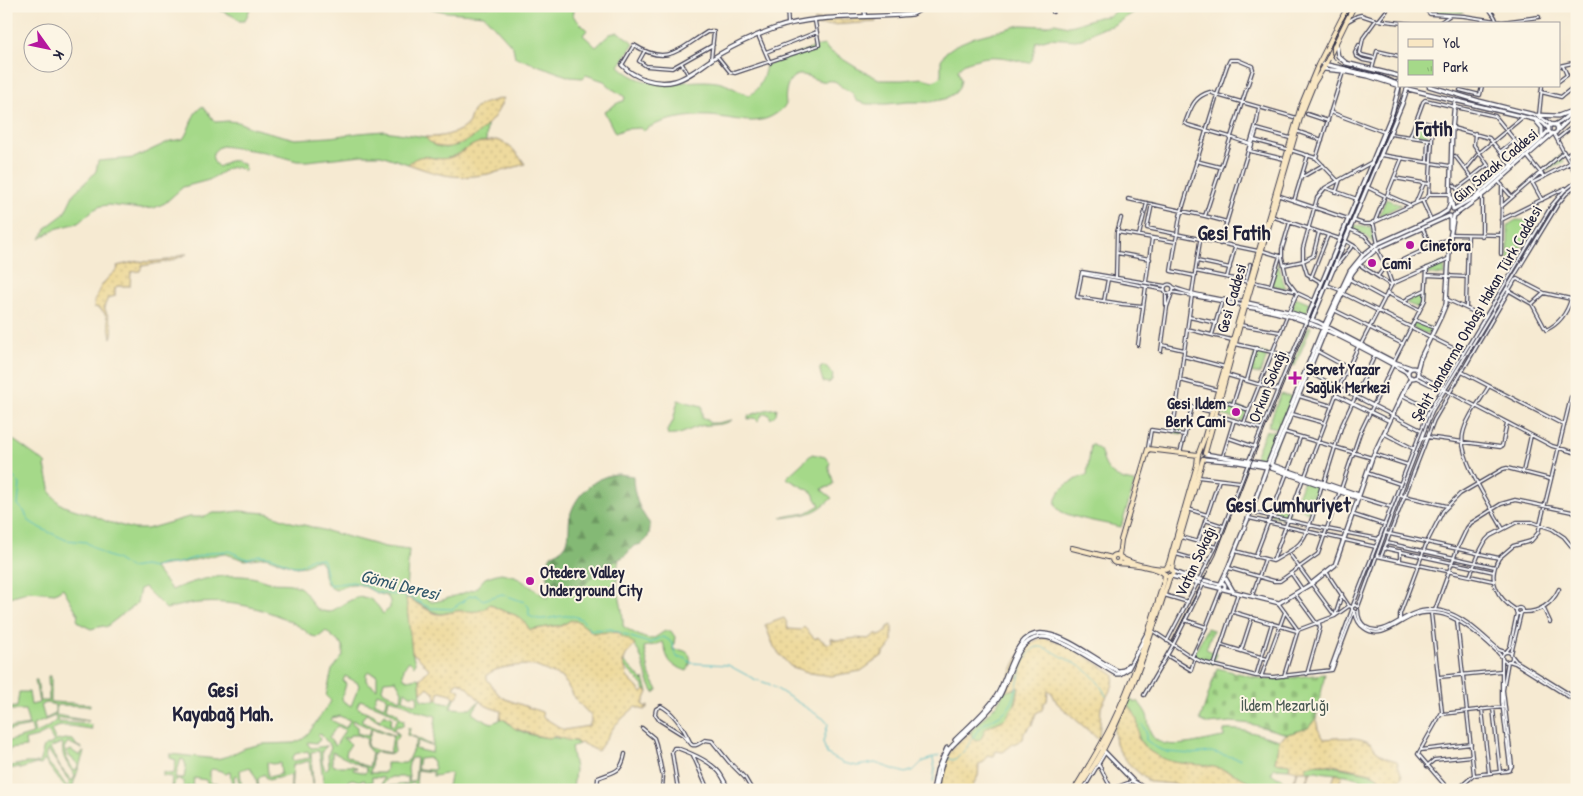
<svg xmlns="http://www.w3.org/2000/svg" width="1583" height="796" font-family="'Patrick Hand',sans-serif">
<defs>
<pattern id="forest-firs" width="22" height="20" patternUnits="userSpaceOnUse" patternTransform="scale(1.25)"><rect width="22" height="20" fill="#84b975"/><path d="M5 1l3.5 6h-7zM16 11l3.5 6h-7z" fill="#6c9661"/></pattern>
<pattern id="sand-dots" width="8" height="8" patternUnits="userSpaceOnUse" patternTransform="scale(1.25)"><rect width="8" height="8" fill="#eeda9e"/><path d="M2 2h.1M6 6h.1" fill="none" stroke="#ccbb89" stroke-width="1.8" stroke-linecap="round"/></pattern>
<pattern id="cemetery-stones" width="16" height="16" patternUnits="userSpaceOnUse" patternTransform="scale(1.25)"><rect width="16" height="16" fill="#a5d989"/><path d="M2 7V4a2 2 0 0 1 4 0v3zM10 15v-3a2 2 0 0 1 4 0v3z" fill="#8eba77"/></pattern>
<pattern id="park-tufts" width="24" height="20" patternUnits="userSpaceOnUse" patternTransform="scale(1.25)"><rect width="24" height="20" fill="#a5d989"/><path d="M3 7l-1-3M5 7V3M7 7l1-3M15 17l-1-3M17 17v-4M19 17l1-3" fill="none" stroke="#8eba77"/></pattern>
</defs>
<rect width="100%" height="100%" fill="#fcf5e5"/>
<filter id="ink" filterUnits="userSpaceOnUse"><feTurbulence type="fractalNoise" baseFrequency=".02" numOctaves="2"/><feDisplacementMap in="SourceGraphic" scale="10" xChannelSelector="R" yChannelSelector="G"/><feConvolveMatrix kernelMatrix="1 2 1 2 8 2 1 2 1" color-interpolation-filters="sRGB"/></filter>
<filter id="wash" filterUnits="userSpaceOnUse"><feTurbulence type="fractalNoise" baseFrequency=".0096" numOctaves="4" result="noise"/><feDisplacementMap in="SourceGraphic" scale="20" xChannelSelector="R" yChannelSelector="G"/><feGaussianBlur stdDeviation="1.12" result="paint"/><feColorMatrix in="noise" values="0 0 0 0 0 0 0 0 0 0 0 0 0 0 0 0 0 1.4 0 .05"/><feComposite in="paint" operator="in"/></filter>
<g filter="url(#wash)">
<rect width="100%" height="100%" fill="#f6ead2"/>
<path fill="#a5d989" stroke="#647e62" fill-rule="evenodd" d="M 211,6 L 251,6 L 245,21 L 239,21 L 235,17 Z
M 418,6 L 575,6 L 573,15 L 574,17 L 587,30 L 583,35 L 596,47 L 610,34 L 618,32 L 634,43 L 619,66 C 649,95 682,77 717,82 C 730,84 738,93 750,95 C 760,89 764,76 766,65 L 819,46 L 825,45 L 828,50 L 857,68 L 881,80 L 903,80 L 922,78 L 933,81 L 938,79 L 941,76 L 941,60 L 946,52 L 956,45 L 975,37 L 1021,25 L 1045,26 L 1055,23 L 1068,26 L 1074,25 L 1098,17 L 1109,16 L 1123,6 L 1146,6 L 1136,11 L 1112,26 L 1099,29 L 1082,39 L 1075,40 L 1050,38 L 1036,42 L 1032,60 L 1029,63 C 1009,59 996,53 974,60 C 967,62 962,63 958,70 L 961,80 L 959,88 L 955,93 L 945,99 L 930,102 L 908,102 L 887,104 L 867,104 L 856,101 C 854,92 851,92 843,88 C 840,86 838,82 834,81 C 829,80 826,82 822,81 C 815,80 809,76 803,75 C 787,73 784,93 786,105 C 762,131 740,118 710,116 C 689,115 661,119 643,131 L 640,128 L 625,129 L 615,133 L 604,111 C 612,108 616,102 624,101 L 625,97 L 614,90 L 604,81 L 586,75 L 583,78 L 570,77 L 515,57 L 513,47 L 484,15 L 447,12 Z
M 203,106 L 215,122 L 228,121 L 238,122 L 252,128 L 295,139 L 330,137 L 359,133 L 384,131 L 425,137 L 433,145 L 445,148 L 455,145 L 468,140 L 487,125 L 486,141 C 472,144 463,154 450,158 C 430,162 427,149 408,164 L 381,155 L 362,155 L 307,161 L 297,161 L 264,152 L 222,146 C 211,150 209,160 219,167 C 227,160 235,158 244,165 L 245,171 L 236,167 L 229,168 L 209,180 L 183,187 L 165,203 L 154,208 L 141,209 L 108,205 L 101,206 L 93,210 L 78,223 L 55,229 L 40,239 L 48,226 L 64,214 L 74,193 L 91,177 L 96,171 L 98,161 L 134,158 L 170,141 L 183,139 C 191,129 191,112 203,106 Z
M 1386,199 L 1401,205 L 1379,216 Z
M 824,366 L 827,367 L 833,375 L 832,380 L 829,383 L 823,382 L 820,371 L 820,368 Z
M 678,400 L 702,406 L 702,417 L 707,419 L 709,423 L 717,423 L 732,420 C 723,426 710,424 700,426 C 689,429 679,437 668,435 L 667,432 L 673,421 Z
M 777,408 L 776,414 L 771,419 L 769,415 L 766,413 L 762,415 L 758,421 L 755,418 L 748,419 L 748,416 L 765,410 Z
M 6,440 L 15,441 L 47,464 L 45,466 L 50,487 L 50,492 L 59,503 L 64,506 L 95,516 L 108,522 L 134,529 L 147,529 L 189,517 L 203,517 L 213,513 L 224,513 L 239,511 L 267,513 L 291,522 L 308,526 L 385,547 L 409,550 L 406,590 L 419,594 L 432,602 L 443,600 L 475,589 L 485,578 L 493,575 L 501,573 L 515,576 L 547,598 L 548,590 L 551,585 C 576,604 586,578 604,565 C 608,562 614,562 619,560 C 612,584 624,602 623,626 C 629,630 643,639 650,639 C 655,639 661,633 665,631 L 671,631 L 675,637 L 673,650 C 689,648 695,657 687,671 C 668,664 668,661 663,642 L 654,645 L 644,647 L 650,676 L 658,690 L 654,693 C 640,671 648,648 620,636 L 621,634 L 611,632 L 593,633 L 579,622 L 571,620 L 561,626 L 554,626 L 529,630 C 518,609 506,616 491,604 L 484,609 L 478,612 L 459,611 L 440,614 L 432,611 L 406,597 L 413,656 L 415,662 L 414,666 L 409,661 C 404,667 402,671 404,678 L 408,680 L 416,678 L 420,679 L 421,700 L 436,701 L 436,699 L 438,699 L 440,702 L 449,704 L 455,697 L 450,708 L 470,709 L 480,701 L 472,713 L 479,718 L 492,723 L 500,720 L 500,718 C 506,720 509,724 513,727 C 518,731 526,733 532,735 C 544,739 570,736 579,744 L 571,747 L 575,769 L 573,790 L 447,790 L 451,773 C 445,773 439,776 433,776 L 433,772 L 417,770 L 416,790 L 413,783 L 409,786 L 403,786 L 402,790 L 379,790 L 384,778 L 372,777 L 372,782 L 368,782 L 367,790 L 324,790 L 323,779 L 319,751 L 311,752 L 313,790 L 309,761 L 293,765 L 291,790 L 290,790 L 291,787 L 291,775 L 268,780 L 264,774 L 258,779 L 259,790 L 258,790 L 256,778 L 250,767 L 240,770 L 242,790 L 241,790 L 237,775 L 234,776 L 235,788 L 229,790 L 227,789 L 199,790 L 187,786 L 185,790 L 184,790 L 183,781 L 178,779 L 175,781 L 172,790 L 171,790 L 172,777 L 163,776 L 163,772 L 172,774 L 174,773 L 176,760 L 170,758 L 170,754 L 217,759 L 228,756 L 245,748 L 262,744 L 294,743 L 303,739 L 310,731 L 331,701 L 326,696 L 332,670 L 343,656 L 343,646 L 326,631 L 320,636 C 317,637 315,637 312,636 C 309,635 306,631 303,629 C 297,625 290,621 283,618 C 246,601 204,598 166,609 L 144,587 L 140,589 L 137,603 L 106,627 L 103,626 L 91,629 L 79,623 L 77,619 L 78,614 L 63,588 L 55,593 L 30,591 L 6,598 ZM 223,553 L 245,560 L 265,557 L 296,567 L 305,566 L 314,560 L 319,560 L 323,565 C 324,576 324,586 336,590 C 362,575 365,592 387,596 L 390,601 L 390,608 L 383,614 C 367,585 351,600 330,612 C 307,611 312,594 299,587 C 290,582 282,584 273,583 C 265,582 258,578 251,577 C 223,573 197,579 172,590 L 153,567 L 186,562 ZM 369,672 L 377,675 L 377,689 L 366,681 L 366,674 ZM 345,676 L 358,683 L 359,686 L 351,706 L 343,701 L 342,698 L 346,684 L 343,681 ZM 396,680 L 402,691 L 401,700 L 384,692 L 382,689 L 384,681 ZM 405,691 L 410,695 L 417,695 L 418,703 L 413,704 L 403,699 ZM 377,693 L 387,697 L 384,707 L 374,702 ZM 389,699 L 401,702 L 418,711 L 436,716 L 432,753 L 415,749 L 418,741 L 431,746 L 431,745 L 409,734 L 410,728 L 407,728 L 408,730 L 407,735 L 416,738 L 417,740 L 407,762 L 405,763 L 386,763 L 386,769 L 384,773 L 370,773 L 373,754 L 376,752 L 392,754 L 394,752 L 394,741 L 400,735 L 393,729 L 398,726 L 403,726 L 404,720 L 401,720 L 397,713 L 387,708 ZM 360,700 C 370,704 393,710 398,719 L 393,726 L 390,724 L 392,718 L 384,714 L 379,720 L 374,715 L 358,708 L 357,706 ZM 367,714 L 390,727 L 392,730 L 397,733 L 397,735 L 393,735 L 362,722 L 362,719 L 365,715 ZM 339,716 L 350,720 L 346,728 L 331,720 L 332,718 ZM 352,720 L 370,728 L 371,730 L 368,736 L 357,733 L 357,727 L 352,723 ZM 337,726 L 338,726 L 345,730 L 336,745 L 335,746 L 329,738 ZM 372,729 L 374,729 L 393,736 L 390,753 L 375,750 L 368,747 L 367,744 ZM 320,733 L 331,747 L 328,754 L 329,767 L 325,770 L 322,761 L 322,751 L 327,746 L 311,748 L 307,743 L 308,742 L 316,743 L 319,741 L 320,739 L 317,735 ZM 350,735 L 358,735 L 367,739 L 366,746 L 372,753 L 369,767 L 360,764 L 346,755 L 347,750 L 351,744 L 343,738 L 349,737 ZM 308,751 L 310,758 L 293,761 L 292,759 L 295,754 ZM 332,752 L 366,768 L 367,771 L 365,773 L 353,770 L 354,768 L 357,768 L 353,766 L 334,766 L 332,763 ZM 412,758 L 417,758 L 415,780 L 410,783 L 408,769 L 410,759 ZM 429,758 L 432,760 L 435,768 L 434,770 L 417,769 L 419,759 ZM 181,759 L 184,760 L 186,766 L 184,778 L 175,778 ZM 267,762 L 272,764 L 280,763 L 281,774 L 269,777 L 268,776 ZM 212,769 L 221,771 L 225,774 L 230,772 L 232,786 L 210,783 L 210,771 ZM 391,777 L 408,777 L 408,784 L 382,787 L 386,780 ZM 194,778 L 206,780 L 208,785 L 207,788 L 193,786 ZM 353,779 L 358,781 L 365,780 L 365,787 L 350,789 L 347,783 L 349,780 Z
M 1091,444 L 1100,450 C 1102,454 1102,458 1104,462 C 1109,475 1122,481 1135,482 L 1121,527 C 1110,524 1064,517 1058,509 C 1054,504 1056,498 1058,494 C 1064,484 1077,478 1087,475 Z
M 812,454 L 825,457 L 830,462 C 826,471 834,476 833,484 L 829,487 L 823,488 L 822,490 L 832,498 C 814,515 805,515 782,518 L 781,517 L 806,513 L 820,505 L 812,492 L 786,478 Z
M 624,661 L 643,681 L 644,679 L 648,692 L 645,690 L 642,684 L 624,666 Z
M 48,676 L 51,676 L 51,702 L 90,704 L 90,706 L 57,705 L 56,715 L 89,721 L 58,718 L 58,722 L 87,724 L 91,725 L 92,729 C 80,728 61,722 51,730 L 56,741 L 65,739 L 73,740 L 77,746 L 82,748 L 82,749 L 68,742 L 64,748 L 67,759 L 74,771 L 77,769 L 78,764 L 69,756 L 67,752 L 71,750 L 80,756 L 82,752 L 84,752 L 73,785 L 73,790 L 67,790 L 44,760 L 41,765 L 36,764 L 20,769 L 19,767 L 10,769 L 8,776 L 6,777 L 6,767 L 26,763 L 39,763 L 44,747 L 54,742 L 49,733 L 47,732 L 37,737 L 25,740 L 26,747 L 9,749 L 8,759 L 6,759 L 6,742 L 33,734 L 31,726 L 6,731 L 6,729 L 8,728 L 29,725 L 25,710 L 6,710 L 6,708 L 17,707 L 19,692 L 29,692 L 31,705 L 39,703 L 35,680 L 37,680 L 40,701 L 49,701 ZM 47,703 L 55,705 L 55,714 L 45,719 L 41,705 ZM 55,716 L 56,720 C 51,726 42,731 35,733 L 33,725 ZM 61,743 L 63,744 C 60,756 69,766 75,776 L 72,781 L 60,767 L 50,748 ZM 48,750 L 69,781 L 69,788 C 63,783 62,779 57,773 C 51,765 41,759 48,750 Z
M 1019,687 C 1016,699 1015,713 1003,720 C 998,723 992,724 987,727 L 981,739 L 976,741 C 971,739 970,736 971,731 L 998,703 L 1004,692 Z
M 1127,698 L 1136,703 L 1138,701 C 1141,706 1145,710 1147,715 C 1149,720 1148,728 1151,734 C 1162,755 1206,739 1224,737 L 1224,730 C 1244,728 1260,735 1279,740 L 1275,762 L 1290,764 L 1289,769 L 1274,768 L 1271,774 L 1279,778 L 1281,777 L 1285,781 L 1293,783 L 1288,790 C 1281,790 1272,791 1265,790 C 1254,788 1236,774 1224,770 C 1198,762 1164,769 1144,746 C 1132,733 1143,716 1125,703 Z
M 1318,764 C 1327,764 1334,767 1342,768 C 1354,771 1368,771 1378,777 L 1378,780 L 1374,785 L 1368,784 L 1363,780 L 1359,781 L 1360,779 L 1347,775 L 1319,772 L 1318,771 L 1306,771 L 1306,766 Z"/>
<path fill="url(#forest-firs)" stroke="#536e58" d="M 618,474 L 633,476 C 633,494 639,510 650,524 C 650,532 649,540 641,544 C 639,545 636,545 634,546 C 630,549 627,555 623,557 C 617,561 610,561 605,564 C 594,571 588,585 576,590 C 552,599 540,574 551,555 C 555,552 561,551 564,547 C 571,539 568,526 570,516 C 575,495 596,475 618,474 Z"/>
<path fill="url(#sand-dots)" stroke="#887e6c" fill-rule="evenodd" d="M 875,18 L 876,22 L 816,26 L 815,20 Z
M 503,98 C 498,125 447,167 425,137 C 437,138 462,134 469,122 C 471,116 471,112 476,108 C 483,102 494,101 503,98 Z
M 496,140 C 508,142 518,154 525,164 C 500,172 472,180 445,175 C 432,173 420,168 408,164 C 424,149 430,162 448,158 C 458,156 464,149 473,145 C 480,141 488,142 496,140 Z
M 183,254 L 187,254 L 171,261 L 142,266 L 140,271 L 131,272 L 130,286 L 117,286 L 115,288 L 115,296 L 108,298 L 104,307 C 108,318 116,326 111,338 C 109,326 109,309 94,307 C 96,290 105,279 118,269 L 117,266 L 138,261 L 147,262 L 168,260 Z
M 406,597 C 415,602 427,611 437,614 C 444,615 450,612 457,611 C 471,610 480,615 490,604 C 506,616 518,609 530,630 L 554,626 L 561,626 L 571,620 L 579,622 L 593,633 L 611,632 L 621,633 L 621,636 L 629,640 L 635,645 L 626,655 L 623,663 L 625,667 L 627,677 L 637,687 L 642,693 L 645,690 L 648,692 L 643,704 L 645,707 L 649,706 L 644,710 L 635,707 L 615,725 L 598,751 L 581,743 L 579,744 L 576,741 L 567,740 L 554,736 L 549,738 L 534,735 L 514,728 L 507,721 L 500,718 L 501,711 C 494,709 487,707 482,703 C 474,696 469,685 458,682 L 454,685 L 455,688 L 461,691 L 456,698 L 451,694 L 440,691 L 439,693 L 438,699 L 436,699 L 435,693 L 432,692 L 428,687 L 424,691 L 421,692 L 420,679 L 429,669 L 417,656 L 412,653 ZM 526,665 L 535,666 L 563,678 L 576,700 L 591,716 L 591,721 L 589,726 L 564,730 L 543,717 L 542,712 L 505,699 L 499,695 L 487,679 L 487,675 C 496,667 513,666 526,665 Z
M 784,618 L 787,623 L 788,629 L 801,630 L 804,627 L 814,638 L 816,639 L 817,637 L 828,644 L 832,642 L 831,638 L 835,640 L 842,640 L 856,638 L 869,639 L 876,634 L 878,634 L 878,636 C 884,635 886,632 888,627 L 892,625 L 892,643 L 882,656 L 861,671 L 831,676 L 810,673 L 790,666 L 775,649 L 765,625 Z
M 1043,638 C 1067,641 1094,662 1114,675 L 1113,685 L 1101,707 L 1099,740 L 1057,703 L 1052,693 L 1048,690 L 1047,701 L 1044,703 L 1042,710 L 1036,713 L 1032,725 L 1024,733 L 1023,739 L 1012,745 L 1003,752 L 996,751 L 994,756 L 987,755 L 984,762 L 979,764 L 978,776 L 974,783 L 973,790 L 939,790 L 944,767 L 950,752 L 971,731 C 970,736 972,739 976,741 C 984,739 983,733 986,728 L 1003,720 L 1008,715 L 1016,703 L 1019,687 L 1004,692 C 1012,671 1018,645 1043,638 Z
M 1125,703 C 1134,709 1138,719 1138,729 C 1139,732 1138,735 1138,737 C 1140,743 1146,749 1151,752 C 1173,767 1191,762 1214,767 C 1232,771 1248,781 1264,790 L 1199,790 L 1173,784 L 1152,782 L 1147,780 L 1129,764 L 1120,752 L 1116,743 L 1114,730 Z
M 1316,718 L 1318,729 L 1324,739 C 1336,738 1361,735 1371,744 C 1376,748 1372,746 1376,750 C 1381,757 1389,759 1397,761 L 1402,776 L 1398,783 L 1398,789 L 1379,779 L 1378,777 L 1371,773 L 1328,764 L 1315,764 L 1306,766 L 1306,771 L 1298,771 L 1294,784 L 1304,787 L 1309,772 L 1311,771 L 1305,788 L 1308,790 L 1301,790 L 1293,783 L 1297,771 L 1289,769 L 1290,764 L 1275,762 L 1279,740 L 1287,734 L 1308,728 Z
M 1335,774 L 1342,775 L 1337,790 L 1330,790 Z"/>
<path fill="url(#cemetery-stones)" stroke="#647e62" d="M 1217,668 L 1267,680 L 1325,674 L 1316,718 L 1308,728 L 1287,734 L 1251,724 L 1231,722 L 1208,724 L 1200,720 Z"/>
<path fill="url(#park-tufts)" stroke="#647e62" d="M 1430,6 L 1454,6 L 1458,10 L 1463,11 L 1462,13 L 1432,11 Z
M 1417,123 L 1428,125 L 1427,136 L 1412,134 Z
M 1561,155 L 1564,162 L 1541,174 L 1541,173 Z
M 1516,220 L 1537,221 L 1513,261 L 1508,261 L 1508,225 Z
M 1353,224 L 1363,227 L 1371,227 L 1375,244 L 1374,244 L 1367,236 L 1351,228 Z
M 1278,262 L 1283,281 L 1286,288 L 1271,285 Z
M 1444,262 L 1445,275 L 1427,274 L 1427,269 Z
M 1423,294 L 1422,301 L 1418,308 L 1406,303 L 1408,301 Z
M 1296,297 L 1310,303 L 1305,317 L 1291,311 Z
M 1414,322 L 1431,328 L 1428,335 L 1411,327 Z
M 1309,326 L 1311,327 L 1295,366 L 1292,365 Z
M 1255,351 L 1268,354 L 1260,374 L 1250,372 Z
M 1281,394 L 1293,397 L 1281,429 L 1268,426 Z
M 1220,405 L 1230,409 L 1232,405 L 1247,410 L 1243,421 L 1219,414 L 1217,412 Z
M 1173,421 L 1184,423 L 1182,434 L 1172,432 Z
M 1266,430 L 1280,433 C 1274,448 1274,461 1254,459 Z
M 1303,481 L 1318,487 L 1309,512 L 1293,507 Z
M 1275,504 L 1290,511 L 1287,519 L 1271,515 Z
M 1207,628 L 1213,630 L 1206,649 L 1217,654 L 1213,664 L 1194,655 Z"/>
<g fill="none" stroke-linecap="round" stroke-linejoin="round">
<path stroke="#4bb9c2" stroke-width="1" d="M 6,477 L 13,477 L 20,484 L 18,505 L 24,511 L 29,521 L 40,528 L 66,540 L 86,542 L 105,555 L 116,559 L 130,568 L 144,566 L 153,568 L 164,564 L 175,564 L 212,552 L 229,551 L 247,559 L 259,555 L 272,557 L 293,566 L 300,566 L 312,558 L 322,559 C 326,567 325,579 330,585 L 352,582 L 365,585 L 375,592 L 403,596 L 413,599 L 430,608 L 452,609 L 470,596 L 476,595 L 483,600 L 502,594 L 524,602 L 529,607 L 529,615 C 544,629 575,600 590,630 L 611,629 L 631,637 L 649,643 L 663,637 C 675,641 672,650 678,658 L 685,658 L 691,663 L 728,665 L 754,679 L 769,684 L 824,719 L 828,724 L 823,742 L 827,754 L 843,763 L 857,766 L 875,763 L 905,773 L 914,770 L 922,762 L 940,755
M 1142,724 L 1146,732 L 1146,740 L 1157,748 L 1167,752 L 1191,754 L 1211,752 L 1240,759
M 947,758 L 953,760 C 966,754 970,739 980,728 C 990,717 1005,717 1012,702 C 1018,690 1021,652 1037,647 C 1044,645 1061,656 1068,660 C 1086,668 1098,678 1106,696
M 933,759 L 935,769 L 933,782"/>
</g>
</g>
<g filter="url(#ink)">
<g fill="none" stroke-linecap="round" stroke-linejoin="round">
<g stroke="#424052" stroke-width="4.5">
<path id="pedestrian" d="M 1423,229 L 1431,247"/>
</g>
<g stroke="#424052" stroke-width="4.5">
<path id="minor" d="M 787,6 L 788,24
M 864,6 L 865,16
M 1052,6 L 1053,12
M 1417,6 L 1427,7
M 1427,6 L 1427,11 L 1430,14 L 1464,16 L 1502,22 L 1539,17
M 1489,6 C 1489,12 1496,15 1496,21
M 1379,20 L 1387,10 L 1387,6
M 1348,21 L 1357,16 L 1361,15 L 1376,20 L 1412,24
M 1438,24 L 1449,16
M 758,35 L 770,63
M 1359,45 L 1355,53 L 1356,56 L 1363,60 L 1373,62
M 644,52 L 639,61 L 646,66 L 672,68 L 713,45
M 766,52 L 817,32
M 718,57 L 730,72 L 735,73 L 819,45 L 815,21
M 1374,58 L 1362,55 L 1360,53 L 1363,38 L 1376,20
M 682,64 L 688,74
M 622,65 L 634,45 C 667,66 678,50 707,32 L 714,32 L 711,59
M 1559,66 L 1577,62
M 1372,69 L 1377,51 L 1399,56
M 1559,81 L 1567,75 L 1563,66
M 1460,90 L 1480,95 L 1482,86
M 1541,92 L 1561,97 L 1577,84
M 1330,112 L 1384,132
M 1307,114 L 1328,121
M 1539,115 L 1542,86
M 1416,121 L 1452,128
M 1453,128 L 1489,138 L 1511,165
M 1296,131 L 1322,140
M 1475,133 L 1474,145 L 1497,178
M 1390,134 L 1432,140
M 1554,134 L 1577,176
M 1410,137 L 1423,102 L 1425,100 L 1495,116 L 1525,153
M 1557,139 L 1577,123
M 1254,140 L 1287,149
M 1290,150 L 1316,158 L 1343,72
M 1501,151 L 1515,140
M 1381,155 L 1450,166
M 1455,156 L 1482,191
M 1527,156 L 1544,177
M 1566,156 L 1577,147
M 1316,158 L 1338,181
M 1402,158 L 1387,195 L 1410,205
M 1284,159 L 1250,151 L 1257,129 L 1290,138
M 1196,161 L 1220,167
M 1427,162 L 1428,140
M 1466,169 L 1478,154 L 1523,117
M 1302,176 L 1304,176 L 1323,165
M 1472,177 L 1487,165
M 1394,178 L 1429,184
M 1499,182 L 1512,197
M 1532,182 L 1542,200
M 1532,183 L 1570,163
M 1454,185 L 1466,200
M 1367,187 L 1385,196 L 1375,221
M 1326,188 L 1357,199
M 1457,189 L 1472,178
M 1336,192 L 1340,180
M 1430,194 L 1450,194
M 1277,195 L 1348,219
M 1482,196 L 1482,236
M 1128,199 L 1205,216 L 1227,222
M 1422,200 L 1431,220
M 1294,201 L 1308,155
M 1416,202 L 1424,183
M 1152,204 L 1147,228 L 1258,251
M 1502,206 L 1564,152
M 1205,216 L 1253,69 L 1252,66 L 1238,60 L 1230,60 L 1227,66 L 1217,95 L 1210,92 C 1193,97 1191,108 1185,123 L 1188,125 L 1230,137 L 1250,144
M 1271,216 L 1340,239
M 1501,220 L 1565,188
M 1355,221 L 1364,224 L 1370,224 L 1425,199 L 1429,195 L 1433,124
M 1290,222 L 1282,249 L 1282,257 L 1287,280 L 1297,293 L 1314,301
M 1373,222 L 1378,244
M 1349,229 L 1365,236 L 1373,246
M 1117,232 L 1176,242
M 1450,234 L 1501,235
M 1139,235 L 1147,203
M 1346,241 L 1356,247 L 1363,255
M 1220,244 L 1257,121 L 1259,108
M 1377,249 L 1386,267 L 1392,284
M 1263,251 L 1280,256
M 1117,253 L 1150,259
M 1501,254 L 1502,185
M 1197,261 L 1230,268
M 1284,265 L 1303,261 L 1313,256 L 1319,232
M 1360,265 L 1391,285
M 1334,269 L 1353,245
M 1195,271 L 1249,282
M 1082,274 L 1165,290
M 1427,275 L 1467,277
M 1195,276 L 1171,271 L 1180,216 L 1217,95 L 1297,118
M 1378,276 L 1383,269 L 1450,238
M 1116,277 L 1117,232 L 1121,218
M 1227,277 L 1235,247
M 1311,278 L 1328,235
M 1349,279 L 1384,298
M 1246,281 L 1250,264
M 1146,282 L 1152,238
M 1253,282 L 1294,291
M 1322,283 L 1307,274 L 1303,261 L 1303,248 L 1317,198 L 1325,188 L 1372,162
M1164.5 289a4.5 4.5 0 1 1 9 0a4.5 4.5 0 1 1-9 0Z
M 1271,285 L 1280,256
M 1327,285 L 1340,290
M 1173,287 C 1185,293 1232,303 1244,300
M 1506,289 L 1532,304 L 1546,330 C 1559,324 1567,313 1571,299 L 1544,293 L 1532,304
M 1172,292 L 1242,305
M 1192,293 L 1200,241
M 1342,293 L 1463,353
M 1387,293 L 1420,310
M 1192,295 L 1180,380 L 1218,390
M 1446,299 L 1485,317
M 1104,301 L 1108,279
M 1404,303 L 1408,298 L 1425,290
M 1166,305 L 1166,293
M 1143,306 L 1122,304 L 1077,297 L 1082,272 L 1165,286
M 1466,308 L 1468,235
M 1289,311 L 1297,293
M 1336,311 L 1403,344
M 1189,317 L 1216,323
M 1415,320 L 1435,328
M 1240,325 L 1280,332
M 1187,329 L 1232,340
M 1212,335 L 1222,301
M 1235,344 L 1291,356
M 1361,344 L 1392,284 L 1448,259
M 1138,345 L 1146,286
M 1162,345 L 1184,350
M 1161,351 L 1167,307 L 1172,293
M 1317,351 L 1348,368
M 1183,356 L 1225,367
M 1394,361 L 1425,300 L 1427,268
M 1308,372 L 1421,430
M 1462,372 L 1564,425
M 1417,374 L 1443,388
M 1227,375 L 1278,390
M 1415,377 L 1441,390 L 1445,390 L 1552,446 L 1577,453
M 1180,380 L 1177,403 L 1212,412
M 1247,380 L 1256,348
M 1489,386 C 1481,400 1466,418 1463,434 C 1458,457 1491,507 1503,529
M 1336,395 L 1389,421
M 1402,395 L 1430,409
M 1299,396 L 1332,406
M 1220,400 L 1249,410
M 1233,404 L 1241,379
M 1292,414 L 1325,423
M 1217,415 L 1262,429
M 1244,423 L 1287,316
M 1284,432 L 1372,458
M 1172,433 L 1177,403
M 1385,434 L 1414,449
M 1229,438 L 1255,447
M 1422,438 L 1427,437 L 1500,447 L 1502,446 L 1507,423
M 1148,448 L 1151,430 L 1185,435
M 1180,453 L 1192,407
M 1374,454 L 1408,465
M 1223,456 L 1234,420
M 1249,460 L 1306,321
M 1288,471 L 1300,438
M 1523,472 L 1531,435
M 1367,473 L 1400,484
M 1305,476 L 1339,387 L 1358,347
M 1198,477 L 1240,482
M 1324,483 L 1342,425 L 1375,355
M 1341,489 L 1360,433 L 1393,365
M 1400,495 L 1447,506
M 1358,497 L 1391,507
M 1188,509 L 1207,515
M 1252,512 L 1327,529 L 1379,539
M 1354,515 L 1385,525
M 1249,518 L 1376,547
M 1205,520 L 1223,526
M 1385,533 L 1499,558 L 1513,546 L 1531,541 L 1538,533 L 1571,397 L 1574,395 L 1577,398
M 1181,537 L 1216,547
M 1198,542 L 1219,480
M 1387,543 L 1495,567
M 1384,548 L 1494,572
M 1235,551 L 1273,561 C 1282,556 1292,551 1299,544 C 1310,533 1317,500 1322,485
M 1400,551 L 1400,561
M 1288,552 L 1335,616 L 1349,606
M 1176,554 L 1208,563
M 1377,556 L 1493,581
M 1255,557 L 1287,473
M 1381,557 L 1434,420 L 1515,280 L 1517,279 L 1544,293
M 1499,558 C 1486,580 1498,599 1516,610
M 1273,561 L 1303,479
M 1229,568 L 1274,581 L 1280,581 L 1318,554 L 1340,491
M 1291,573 L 1302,589
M 1327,573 L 1349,606 L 1352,607 L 1355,605 L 1358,607
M 1470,576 L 1480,551 L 1486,540 L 1490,536 L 1517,522 L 1532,522 L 1552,529 L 1564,537 L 1573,548 L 1577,545
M 1295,594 L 1317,624
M 1164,595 L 1188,602
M 1252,596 L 1265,559
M 1279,604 L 1298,630 L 1284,676
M 1353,605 L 1428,413 L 1552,205 L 1564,191 L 1577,181
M 1352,607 L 1352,610 L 1355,612
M 1358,607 L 1385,533 L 1432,411 L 1558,204 L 1566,194 L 1577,185
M 1543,607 L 1550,622
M1516 611a3 3 0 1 1 6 0a3 3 0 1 1-6 0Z
M 1358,610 C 1358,617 1360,623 1366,627 C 1381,637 1398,620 1412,614 C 1421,610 1432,609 1442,611 C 1464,616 1483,636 1499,650 L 1505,652
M 1435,610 L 1457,549 L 1467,528 L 1471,523 L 1501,504 L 1515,500 L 1577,513
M 1233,612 L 1297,631
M 1355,612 C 1356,618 1358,624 1364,628 C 1381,641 1397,622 1413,616 C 1420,613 1428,612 1436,613 C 1456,614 1489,642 1502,657
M 1522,612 C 1539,613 1552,604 1559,589
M 1431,613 L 1442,712 L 1418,754 L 1449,790
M 1185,620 L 1206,627
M 1400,620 L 1400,614 L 1427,542 L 1443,511 L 1460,494 L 1503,469 L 1507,468 L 1550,479
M 1457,621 L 1474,775
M 1298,630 L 1335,616 L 1342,594
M 1153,631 L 1192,657 L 1202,662 L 1256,676 L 1273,677 L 1332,670 L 1354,612
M 1167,641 L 1216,547 L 1248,464
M 1222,645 L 1267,659
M 1241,651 L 1252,617
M1502 657a5 5 0 1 1 10 0a5 5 0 1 1-10 0Z
M 1506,652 L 1510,647 L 1517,613
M 1511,654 L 1521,613
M 1168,656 L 1191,670 L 1195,658
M 1512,656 L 1516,661 L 1577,699
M 1192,657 L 1206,627 L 1221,589
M 1502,658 L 1502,702 L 1510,767 L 1512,766 L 1503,690 L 1508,661
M 1509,661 L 1515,663 L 1577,702
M 1214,666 L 1238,593
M 1330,670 L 1352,610
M 1307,674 L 1320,628 L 1319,623
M 1256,676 L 1272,623
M 1261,677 L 1285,612
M 1439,677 L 1501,671
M 1144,695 L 1173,645 L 1203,585
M 1493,708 L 1500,772
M 1482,709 L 1489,773
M 1442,714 L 1504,707
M 642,728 L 654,738 L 656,744 L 663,777 L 662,790
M 691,744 C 685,731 675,713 661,706 L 656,709 L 655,714 L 659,720 L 683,735 L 692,745 C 697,747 701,742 705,740 L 712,741 L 729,762 L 745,778 L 752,790
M 1421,750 L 1471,744
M 693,755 L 708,790
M 1099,765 L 1112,790
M 1427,766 L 1434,760 L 1472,756
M 1112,789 L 1133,781
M 597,790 L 598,778 C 614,771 621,774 625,754
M 678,790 L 672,752 L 674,748 L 677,748 C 691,753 709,760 719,772 C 723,777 726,784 729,790
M 1083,790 L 1105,753
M 1457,790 L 1474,775 L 1507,771 L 1510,770 L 1511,767"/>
</g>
<g stroke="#424052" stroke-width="5.5">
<path id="tertiary" d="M 1336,45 L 1338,56 L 1346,63 L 1399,76
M 1323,64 L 1374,75 L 1394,83 L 1399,82
M 622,65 C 634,78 657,86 675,81 C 690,77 704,64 718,55 C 735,45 754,36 773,29 C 818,13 866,19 913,14 L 918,11 L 923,6
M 1323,69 L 1343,71 L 1368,76 L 1399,86
M 1429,86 L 1479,101 L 1535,115 L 1558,116 L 1574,110
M 1408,89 L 1537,120 L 1543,123 L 1549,129
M 1538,116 L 1552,125
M 1536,121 L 1542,128 L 1542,137
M1548.5 129a4.5 4.5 0 1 1 9 0a4.5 4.5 0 1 1-9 0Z
M 1554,125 L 1560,122 L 1577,108
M 1558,130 L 1577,112
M 1451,197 L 1453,209
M 1448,209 L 1450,203 L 1452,131 L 1455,100
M 1454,209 L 1475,197 L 1540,140 L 1549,130
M 1455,215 L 1485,193 L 1552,134
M 1450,216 L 1450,228
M 1248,303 L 1289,312 L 1318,322 L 1394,362 L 1411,368
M 1247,307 C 1307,314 1352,343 1405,371 L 1408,374
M 1312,320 L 1402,104 L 1407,89
M 1306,321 L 1392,114 L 1399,87
M1408 373a5 5 0 1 1 10 0a5 5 0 1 1-10 0Z
M 1417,370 L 1420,359 L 1441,316 L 1446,304 L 1450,238 L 1454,215
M 1205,454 L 1267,464
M 1204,459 L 1238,462 L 1266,467
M 1268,463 L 1320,335 L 1350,271 L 1363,255 L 1377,244 L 1439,216 L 1447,211
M 1271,464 L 1327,326 L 1352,273 L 1359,264 L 1378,248 L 1449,216
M 1272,465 L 1359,495
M 1271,468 L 1358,498
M 1173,571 L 1182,575 L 1219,584
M 1171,576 L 1219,588
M 1226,579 L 1233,591
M1219 586a3 3 0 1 1 6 0a3 3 0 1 1-6 0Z
M 1221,583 L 1228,568 L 1251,511 L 1267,467
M 1223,589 L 1279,603 L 1311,584 L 1335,565 L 1372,458 L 1411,377
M 955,740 C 967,728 989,709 997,695 C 1009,677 1014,628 1046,634 C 1071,638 1095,660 1118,671 L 1124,670 L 1128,665
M 1100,747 L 1133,781 L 1147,790
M 933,790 L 937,770 L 947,748
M 936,790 C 939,777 940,764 947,753 C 949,748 955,743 959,739 C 971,727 991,711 999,697 C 1010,679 1014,639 1041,637 C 1058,635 1100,665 1116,674 L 1120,674 L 1128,669 L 1146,635"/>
</g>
<g stroke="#424052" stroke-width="6">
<path id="secondary" d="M 1205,453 L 1240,325 L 1301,115 L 1314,83 L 1324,67 L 1354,6
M 1072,548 L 1112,558
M1112 559a4 4 0 1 1 8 0a4 4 0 1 1-8 0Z
M 1119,556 L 1121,540 L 1148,449 L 1198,455
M 1117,563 C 1132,564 1156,565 1167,576 L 1171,576 L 1173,573 L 1172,570 L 1170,568 C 1158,571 1130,564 1120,557
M 1166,569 L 1169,563 L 1197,465 L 1198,455 L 1204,439 L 1301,106 L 1318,65 L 1348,6
M 1172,570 L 1173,562 L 1203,459
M 1074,790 C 1087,769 1100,748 1111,726 C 1134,680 1149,631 1164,581 L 1165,574
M 1078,790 C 1087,776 1097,762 1104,748 C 1133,693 1151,635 1170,576"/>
</g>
<use href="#pedestrian" stroke="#fff" stroke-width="2"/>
<use href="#minor" stroke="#fff" stroke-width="2"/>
<use href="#tertiary" stroke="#fff" stroke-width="3"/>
<use href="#secondary" stroke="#f9e7c3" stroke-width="4"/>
<path stroke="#22223b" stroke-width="1" d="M 1351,6 C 1345,17 1337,29 1333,41 C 1320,77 1385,67 1399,84
M 1172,641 L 1216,555 L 1252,461 L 1401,97 L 1401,86"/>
</g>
</g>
<g fill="#b5179e" stroke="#fcf5e5" stroke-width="2">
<circle cx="1410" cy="245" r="5"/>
<circle cx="1372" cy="263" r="5"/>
<path d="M1292.5 370.5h5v5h5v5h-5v5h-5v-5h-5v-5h5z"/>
<circle cx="1236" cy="412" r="5"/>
<circle cx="530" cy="581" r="5"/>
</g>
<g text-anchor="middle" stroke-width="4" stroke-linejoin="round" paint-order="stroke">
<g font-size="16" fill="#22223b" stroke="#fcf5e5">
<text transform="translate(1495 165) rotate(-40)" y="6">Gün Sazak Caddesi</text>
<text transform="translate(1231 298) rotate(-74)" y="6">Gesi Caddesi</text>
<text transform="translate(1476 313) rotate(-60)" y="6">Şehit Jandarma Onbaşı Hakan Türk Caddesi</text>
<text transform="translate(1267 386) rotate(-68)" y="6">Orkun Sokağı</text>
<text transform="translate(1195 561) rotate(-65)" y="6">Vatan Sokağı</text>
</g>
<g font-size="16" font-weight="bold" fill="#22223b" stroke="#fcf5e5" text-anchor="start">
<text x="1420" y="251">Cinefora</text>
<text x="1382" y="269">Cami</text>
<text x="1306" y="375">Servet Yazar<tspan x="1306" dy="18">Sağlık Merkezi</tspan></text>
<text x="1226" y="409" text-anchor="end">Gesi Ildem<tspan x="1226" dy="18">Berk Cami</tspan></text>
<text x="540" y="578">Otedere Valley<tspan x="540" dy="18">Underground City</tspan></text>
</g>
<g font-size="16" fill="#495952" stroke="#fcf5e5">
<text x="1285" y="711">İldem Mezarlığı</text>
</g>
<g font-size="18" font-style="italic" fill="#30576a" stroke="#fcf5e5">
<text transform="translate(400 585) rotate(14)" y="6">Gömü Deresi</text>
</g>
<g font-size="21" font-weight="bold" fill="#22223b" stroke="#fcf5e5">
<text x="1434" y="136">Fatih</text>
<text x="1234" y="240">Gesi Fatih</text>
<text x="1288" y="512">Gesi Cumhuriyet</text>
<text x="223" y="697">Gesi<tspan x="223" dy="24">Kayabağ Mah.</tspan></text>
</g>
</g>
<rect width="1583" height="796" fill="none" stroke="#fcf5e5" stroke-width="25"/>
<rect x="1398" y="22" width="162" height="65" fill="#fcf5e5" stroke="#a5a1a1"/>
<rect x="1408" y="39" width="25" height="8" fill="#f9e7c3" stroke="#a5a1a1"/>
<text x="1443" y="48" font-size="15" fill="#22223b">Yol</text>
<rect x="1408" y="60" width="25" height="15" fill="url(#park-tufts)" stroke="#a5a1a1"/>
<text x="1443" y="72" font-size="15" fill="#22223b">Park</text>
<g transform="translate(48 48) rotate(123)"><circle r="24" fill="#fcf5e5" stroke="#a5a1a1"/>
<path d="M0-4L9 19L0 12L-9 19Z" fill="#b5179e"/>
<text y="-8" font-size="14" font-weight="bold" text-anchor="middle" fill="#22223b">K</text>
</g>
</svg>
